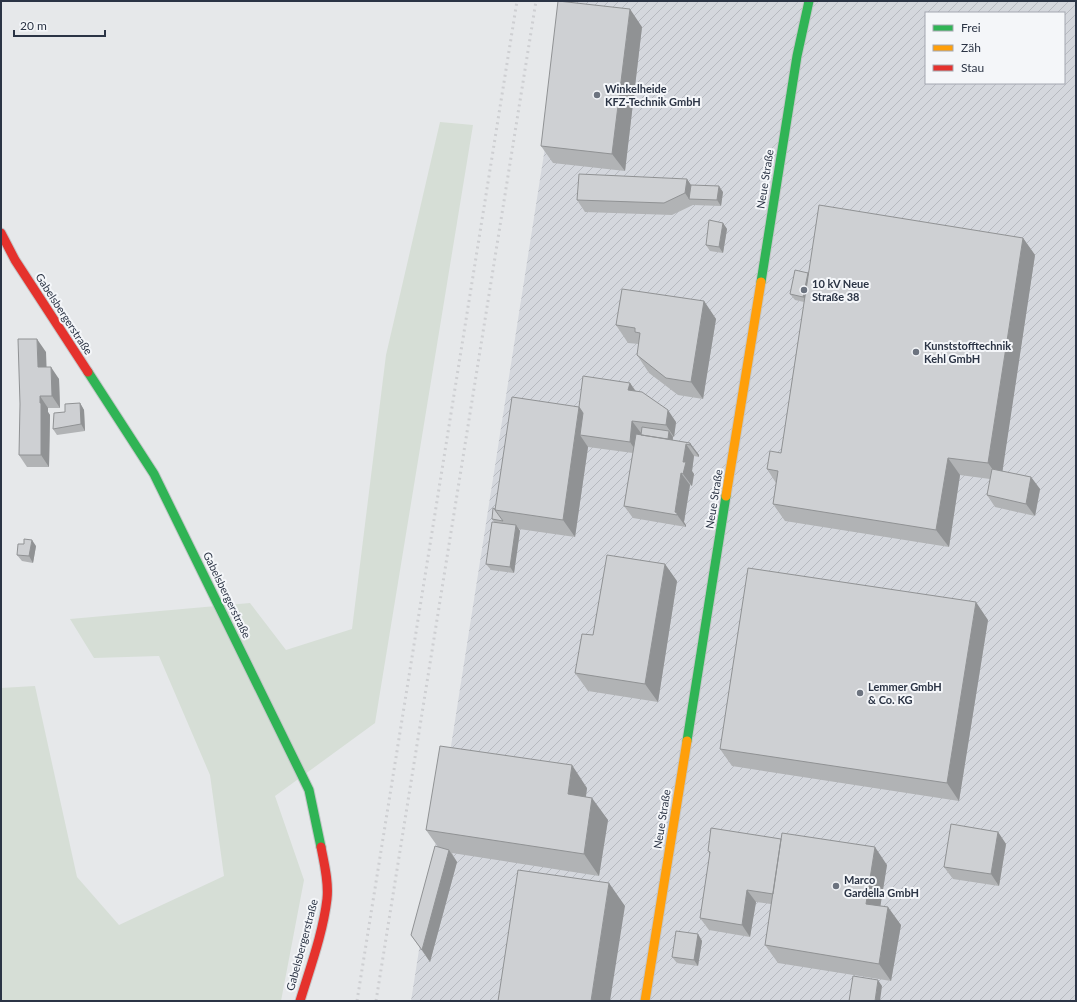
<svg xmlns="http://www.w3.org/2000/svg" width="1077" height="1002" font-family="Lato,sans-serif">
<defs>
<pattern id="industrial-furrows" width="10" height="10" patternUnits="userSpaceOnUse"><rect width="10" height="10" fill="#d4d7dd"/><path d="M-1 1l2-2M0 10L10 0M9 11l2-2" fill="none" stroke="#b6b9bf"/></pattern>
</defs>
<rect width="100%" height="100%" fill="#e6e8ea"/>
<path fill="url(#industrial-furrows)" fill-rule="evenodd" d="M 568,1 L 1076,1 L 1076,1001 L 411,1001 ZM 926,13 L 1064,13 L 1064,83 L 926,83 Z"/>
<path fill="#d6ded6" d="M 440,122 L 473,125 L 375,723 L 275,796 L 304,880 L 281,1001 L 1,1001 L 1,688 L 35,686 L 77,877 L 119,925 L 224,876 L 210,775 L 159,656 L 94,658 L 70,619 L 250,603 L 286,650 L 352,629 L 386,355 Z"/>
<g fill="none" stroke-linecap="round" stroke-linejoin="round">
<g stroke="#c4c6c8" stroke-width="11">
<path id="fast" d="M 761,282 L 797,56 L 809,1
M 88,372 L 154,474 L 309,790 L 321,847
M 687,741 L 726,496"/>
</g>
<g stroke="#c4c6c8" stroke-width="11">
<path id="slow" d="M 726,496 L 761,282
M 645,1001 L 687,741"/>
</g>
<g stroke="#c4c6c8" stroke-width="11">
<path id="jam" d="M 1,233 L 15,260 L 88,372
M 300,1001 C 310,968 323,933 327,899 C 329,882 324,863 321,847"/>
</g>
<use href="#fast" stroke="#30b455" stroke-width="9"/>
<use href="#slow" stroke="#ff9f0a" stroke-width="9"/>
<use href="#jam" stroke="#e5322d" stroke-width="9"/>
<path stroke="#cecfd2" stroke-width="3" stroke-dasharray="2 4" stroke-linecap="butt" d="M 357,1001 L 517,1
M 376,1001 L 536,1"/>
</g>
<path fill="#b1b3b5" d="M 642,27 L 625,171 L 553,163 L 541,146 Z
M 687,179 L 691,185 L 723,192 L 721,206 L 693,205 L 672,215 L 585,212 L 577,200 Z
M 723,223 L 727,229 L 723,253 L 710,251 L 706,245 Z
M 1023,238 L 1035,255 L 1002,471 L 1031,477 L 1040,489 L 1035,516 L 995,507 L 987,495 L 990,479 L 960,475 L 949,547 L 785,521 L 773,504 L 776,483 L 767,469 L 781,453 L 804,302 L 795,300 L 790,294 L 808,273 Z
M 704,301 L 716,319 L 703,399 L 678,395 L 649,373 L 637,355 L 639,344 L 628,343 L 616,325 Z
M 46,352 L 46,367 L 59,379 L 60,408 L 48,408 L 48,412 L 50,415 L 49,467 L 27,467 L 19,455 Z
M 630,383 L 636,391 L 676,422 L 674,437 L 673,437 L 673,440 L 690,443 L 699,455 L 699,457 L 694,456 L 692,471 L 694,474 L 692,486 L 690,485 L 684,522 L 686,525 L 686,527 L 633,518 L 624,506 L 633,453 L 588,447 L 575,537 L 519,529 L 520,531 L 514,573 L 491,570 L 486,564 L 494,522 L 492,519 L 495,509 L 579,407 Z
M 80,403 L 84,410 L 85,431 L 57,435 L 53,429 L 65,412 Z
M 36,546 L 33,563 L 22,561 L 17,555 Z
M 677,581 L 658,702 L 588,691 L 575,673 Z
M 988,620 L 959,801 L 732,766 L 720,749 Z
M 587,788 L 586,797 L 608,820 L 599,876 L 452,853 L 457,862 L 430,962 L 411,935 L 438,847 L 426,830 Z
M 998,832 L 1006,844 L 999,886 L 953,879 L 944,867 Z
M 708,851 L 887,865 L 880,906 L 901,925 L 891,981 L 778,963 L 765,945 L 771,904 L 756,902 L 750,937 L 709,930 L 700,918 L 710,855 Z
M 698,934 L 702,941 L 698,966 L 677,963 L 672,957 Z"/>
<path fill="#909294" d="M 630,9 L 642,27 L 625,171 L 612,154 Z
M 687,179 L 695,191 L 689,199 L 693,205 L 685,193 Z
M 719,186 L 723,192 L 721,206 L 717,200 Z
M 723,223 L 727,229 L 723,253 L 719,247 Z
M 1023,238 L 1035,255 L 1001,481 L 988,463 Z
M 808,273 L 812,279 L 808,303 L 803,297 Z
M 704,301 L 716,319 L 703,399 L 691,382 Z
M 37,339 L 46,352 L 47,379 L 38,367 Z
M 51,367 L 59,379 L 60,408 L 52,396 Z
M 630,383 L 638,395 L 628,390 Z
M 40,396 L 48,408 L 48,412 L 50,415 L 49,467 L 41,455 Z
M 80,403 L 84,410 L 85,431 L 81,424 Z
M 579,407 L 591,425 L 580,435 L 588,447 L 575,537 L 563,520 Z
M 668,410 L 676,422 L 674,437 L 666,425 Z
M 632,421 L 641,433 L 638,454 L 630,442 Z
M 669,431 L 673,437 L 671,451 L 667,444 Z
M 690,443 L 699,455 L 699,457 L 690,445 Z
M 686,444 L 694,456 L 692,471 L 694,474 L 692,486 L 683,474 L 683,462 Z
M 948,458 L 960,475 L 949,547 L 936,530 Z
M 681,473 L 690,485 L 684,522 L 686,525 L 686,527 L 675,512 Z
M 1031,477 L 1040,489 L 1035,516 L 1026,504 Z
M 516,525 L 520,531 L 514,573 L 510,567 Z
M 32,540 L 36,546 L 33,563 L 29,556 Z
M 665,564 L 677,581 L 658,702 L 645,684 Z
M 976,602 L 988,620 L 959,801 L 947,783 Z
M 572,765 L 587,788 L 583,816 L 568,794 Z
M 592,798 L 608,820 L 599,876 L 584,854 Z
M 998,832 L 1006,844 L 999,886 L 991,874 Z
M 875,847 L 887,865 L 878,921 L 866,904 Z
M 449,850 L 457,862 L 430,962 L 422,950 Z
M 609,883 L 625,906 L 610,1001 L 591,1001 Z
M 747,890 L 756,902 L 750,937 L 742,925 Z
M 888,907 L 901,925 L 891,981 L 879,964 Z
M 698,934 L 702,941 L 698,966 L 694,960 Z
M 878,980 L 882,986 L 880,1001 L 875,1001 Z"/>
<path fill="#ced0d3" stroke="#909294" d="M 558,1 L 630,9 L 612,154 L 541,146 Z
M 579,174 L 687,179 L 685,193 L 664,203 L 577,200 Z
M 691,185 L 719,186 L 717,200 L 689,199 Z
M 819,205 L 1023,238 L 988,463 L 948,458 L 936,530 L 773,504 L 778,471 L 767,469 L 770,451 L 781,453 Z
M 709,220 L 723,223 L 719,247 L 706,245 Z
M 795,270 L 808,273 L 803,297 L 790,294 Z
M 622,289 L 704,301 L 691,382 L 666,378 L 637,355 L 640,333 L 635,332 L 635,328 L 616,325 Z
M 18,339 L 37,339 L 38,367 L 51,367 L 52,396 L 40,396 L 40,403 L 41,403 L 41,455 L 19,455 L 20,404 Z
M 583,376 L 630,383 L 628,390 L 642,392 L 668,410 L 666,425 L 632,421 L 630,442 L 580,435 L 583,413 L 579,407 Z
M 512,397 L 579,407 L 563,520 L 495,510 Z
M 80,403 L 81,424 L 53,429 L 54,413 L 65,412 L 65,404 Z
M 642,427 L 669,431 L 668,439 L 641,435 Z
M 636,434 L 690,443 L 690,445 L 686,444 L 683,462 L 686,462 L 683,474 L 681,473 L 675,512 L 677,513 L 677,515 L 624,506 Z
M 992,469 L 1031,477 L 1026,504 L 987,495 Z
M 493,508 L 495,509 L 495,510 L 503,521 L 492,519 Z
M 492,522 L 516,525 L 510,567 L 486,564 Z
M 24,539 L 32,540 L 29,556 L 17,555 L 18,544 L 24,544 Z
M 607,555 L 665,564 L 645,684 L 575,673 L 582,634 L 593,635 Z
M 748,568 L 976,602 L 947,783 L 720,749 Z
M 440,746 L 572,765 L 568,794 L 592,798 L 584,854 L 426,830 Z
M 951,824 L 998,832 L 991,874 L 944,867 Z
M 711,828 L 781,839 L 773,894 L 747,890 L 742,925 L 700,918 L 710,852 L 708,851 Z
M 782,833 L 875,847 L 866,904 L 888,907 L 879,964 L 765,945 Z
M 435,846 L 449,850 L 422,950 L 411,935 Z
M 518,870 L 609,883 L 591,1001 L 498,1001 Z
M 676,931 L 698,934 L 694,960 L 672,957 Z
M 853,976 L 878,980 L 875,1001 L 849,1001 Z"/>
<g fill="#6c737f" stroke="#f4f6f9" stroke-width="1.5">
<circle cx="597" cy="95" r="4"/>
<circle cx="804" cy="290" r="4"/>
<circle cx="916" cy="352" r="4"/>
<circle cx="860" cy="693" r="4"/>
<circle cx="836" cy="886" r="4"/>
</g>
<g text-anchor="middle" stroke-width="4" stroke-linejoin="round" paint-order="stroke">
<g font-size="11" font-weight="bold" fill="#2b3445" stroke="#f4f6f9" text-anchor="start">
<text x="605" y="93">Winkelheide<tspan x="605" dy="13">KFZ-Technik GmbH</tspan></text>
<text x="812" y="288">10 kV Neue<tspan x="812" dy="13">Straße 38</tspan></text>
<text x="924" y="350">Kunststofftechnik<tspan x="924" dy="13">Kehl GmbH</tspan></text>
<text x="868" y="691">Lemmer GmbH<tspan x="868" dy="13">&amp; Co. KG</tspan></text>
<text x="844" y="884">Marco<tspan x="844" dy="13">Gardella GmbH</tspan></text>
</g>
<g font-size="11" fill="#2b3445" stroke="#f4f6f9">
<text transform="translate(765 179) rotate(-81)" y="4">Neue Straße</text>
<text transform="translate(64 314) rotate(57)" y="4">Gabelsbergerstraße</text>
<text transform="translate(714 499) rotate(-81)" y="4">Neue Straße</text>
<text transform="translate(227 595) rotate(64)" y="4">Gabelsbergerstraße</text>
<text transform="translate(662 819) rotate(-81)" y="4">Neue Straße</text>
<text transform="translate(302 945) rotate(-75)" y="4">Gabelsbergerstraße</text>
</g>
</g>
<rect width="1077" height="1002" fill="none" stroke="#2b3445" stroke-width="4"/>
<rect x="925" y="12" width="140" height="72" fill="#f4f6f9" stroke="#a4a8b1"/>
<rect x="933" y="25" width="20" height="6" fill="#30b455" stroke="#a4a8b1"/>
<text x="961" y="32" font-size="12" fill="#2b3445">Frei</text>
<rect x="933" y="45" width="20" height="6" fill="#ff9f0a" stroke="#a4a8b1"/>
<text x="961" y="52" font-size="12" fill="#2b3445">Zäh</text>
<rect x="933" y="65" width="20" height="6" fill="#e5322d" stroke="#a4a8b1"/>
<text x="961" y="72" font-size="12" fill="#2b3445">Stau</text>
<path d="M14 30v6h91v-6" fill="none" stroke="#2b3445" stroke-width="2"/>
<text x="20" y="30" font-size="12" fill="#2b3445" stroke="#f4f6f9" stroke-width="3" paint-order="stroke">20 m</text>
</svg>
